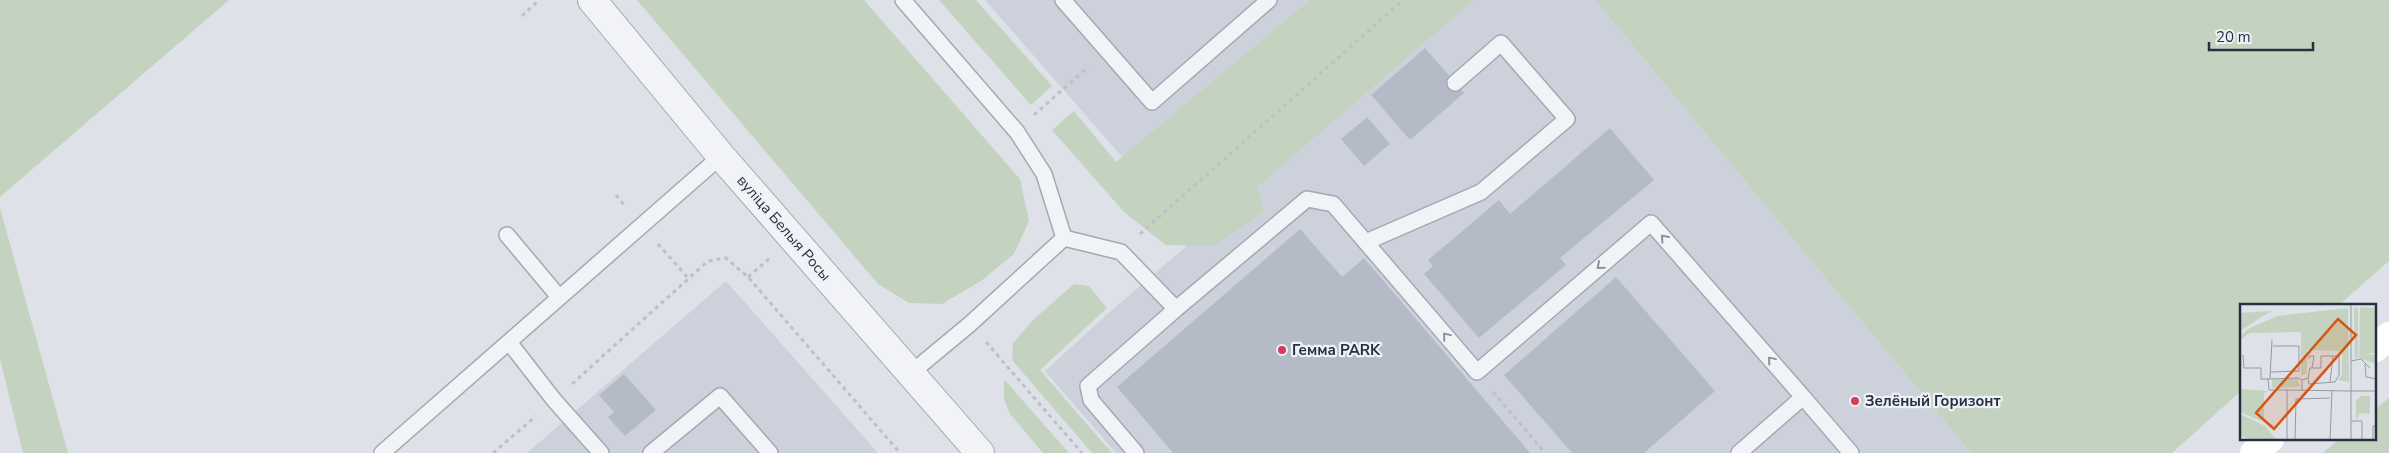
<svg xmlns="http://www.w3.org/2000/svg" width="2389" height="453" font-family="'Nunito Sans',sans-serif">
<rect width="100%" height="100%" fill="#dee2e8"/>
<path fill="#ccd1db" d="M 985,0 L 1353,0 L 1144,182 Z
M 1474,0 L 1595,0 L 1971,453 L 1116,453 L 1045,371 L 1113,309 Z
M 726,281 L 878,453 L 527,453 Z"/>
<path fill="#c4d3bf" d="M 0,0 L 229,0 L 0,197 Z
M 637,0 L 864,0 L 1020,179 L 1029,221 L 1014,254 L 981,281 L 942,304 L 909,303 L 878,284 Z
M 939,0 L 976,0 L 1052,86 L 1031,105 Z
M 1310,0 L 1474,0 L 1257,187 L 1264,212 L 1213,246 L 1166,245 L 1124,212 L 1052,130 L 1074,111 L 1116,162 Z
M 1595,0 L 2389,0 L 2389,261 L 2339,305 L 2242,306 L 2241,391 L 2172,453 L 1971,453 Z
M 0,208 L 68,453 L 23,453 L 0,359 Z
M 1074,284 L 1089,286 L 1107,308 L 1040,370 L 1112,453 L 1092,453 L 1012,360 L 1013,343 L 1034,319 Z
M 1004,379 L 1069,453 L 1043,453 L 1010,414 L 1004,399 Z
M 2389,398 L 2389,453 L 2323,453 L 2339,439 L 2375,439 L 2375,409 Z"/>
<path fill="#b5bbc6" d="M 1425,48 L 1464,93 L 1410,140 L 1371,95 Z
M 1367,117 L 1390,144 L 1364,166 L 1341,139 Z
M 1610,128 L 1654,180 L 1560,258 L 1566,265 L 1479,338 L 1424,274 L 1433,266 L 1428,260 L 1499,200 L 1510,214 Z
M 1300,229 L 1342,277 L 1364,258 L 1530,453 L 1173,453 L 1117,387 Z
M 1616,277 L 1715,391 L 1644,453 L 1572,453 L 1504,375 Z
M 624,374 L 656,410 L 625,436 L 608,417 L 614,412 L 599,395 Z"/>
<g fill="none" stroke-linecap="round" stroke-linejoin="round">
<g stroke="#a3a9b2" stroke-width="18">
<path id="service" d="M 903,0 L 1017,132 L 1044,174 L 1064,238 L 970,324 L 911,373
M 1063,0 L 1152,102 L 1269,0
M 507,235 L 559,297
M 1064,238 L 1121,252 L 1176,309 L 1307,199 L 1333,204 L 1477,372 L 1651,223 L 1803,397
M 1366,242 L 1481,192 L 1567,119 L 1501,43 L 1455,83
M 509,342 L 554,400 L 601,453
M 382,453 L 721,156
M 651,453 L 720,396 L 770,453
M 1136,453 L 1091,400 L 1088,386 L 1176,309
M 1739,453 L 1803,397 L 1851,453"/>
</g>
<g stroke="#a3a9b2" stroke-width="30">
<path id="minor" d="M 592,0 L 721,156 L 980,453"/>
</g>
<path stroke="#bcc0c7" stroke-width="3" stroke-dasharray="4 4" stroke-linecap="butt" d="M 522,16 L 539,0
M 1034,115 L 1088,67
M 616,195 L 626,207
M 1140,234 L 1403,0
M 658,244 L 689,279
M 748,277 L 770,258
M 986,342 L 1082,453
M 572,384 L 708,261 L 726,258 L 748,277 L 900,453
M 1493,392 L 1545,453
M 493,453 L 536,416"/>
<use href="#service" stroke="#f1f3f7" stroke-width="15"/>
<use href="#minor" stroke="#f1f3f7" stroke-width="28"/>
<path stroke="#fff" stroke-width="28" d="M 2375,348 L 2389,336
M 2254,453 L 2270,439"/>
</g>
<defs><path id="oneway-chevron" d="M-2-3.5L2.5 0L-2 3.5" fill="none" stroke-width="1.6" stroke-linecap="round" stroke-linejoin="round" transform="scale(1.25)"/></defs>
<g stroke="#8c929c">
<use href="#oneway-chevron" transform="translate(1664 238) rotate(-131)"/>
<use href="#oneway-chevron" transform="translate(1600 266) rotate(139)"/>
<use href="#oneway-chevron" transform="translate(1446 336) rotate(-130)"/>
<use href="#oneway-chevron" transform="translate(1771 360) rotate(-131)"/>
</g>
<g fill="#d53c55" stroke="#eef1f6" stroke-width="2">
<circle cx="1282" cy="350" r="5"/>
<circle cx="1855" cy="401" r="5"/>
</g>
<g text-anchor="middle" stroke-width="4.5" stroke-linejoin="round" paint-order="stroke">
<g font-size="15" fill="#263040" stroke="#eef1f6">
<text transform="translate(784 228) rotate(49)" y="5">вуліца Белыя Росы</text>
</g>
<g font-size="15" font-weight="bold" fill="#263040" stroke="#eef1f6" text-anchor="start">
<text x="1292" y="355">Гемма PARK</text>
<text x="1865" y="406">Зелёный Горизонт</text>
</g>
</g>
<g transform="translate(2240 304)">
<rect width="136" height="136" fill="#dee2e8"/>
<path d="M 118,3 L 118,54 L 115,54 L 114,4 ZM 120,3 L 136,4 L 136,49 L 124,50 L 136,51 L 136,60 L 119,54 ZM 108,4 L 109,78 L 98,76 L 102,71 L 102,47 L 67,46 L 67,70 L 57,72 L 61,71 L 61,28 L 9,29 L 0,36 L 0,32 L 10,24 L 37,12 ZM 32,7 L 18,15 L 0,27 L 0,9 ZM 32,75 L 58,75 L 60,83 L 32,84 ZM 1,85 L 28,87 L 24,89 L 24,116 L 45,127 L 0,108 ZM 122,92 L 130,92 L 130,110 L 120,109 L 116,116 L 116,96 ZM 0,110 L 25,122 L 36,135 L 11,136 L 0,132 Z" fill="#c4d3bf"/>
<path fill="none" stroke="#949ba5" stroke-width="1" d="M 3,51 L 4,64 L 21,64 L 21,75 L 28,75M 69,55 L 69,52 L 74,52 L 72,64M 111,57 L 121,55 L 130,64M 125,60 L 126,73 L 137,75M 31,68 L 59,67 L 59,42 L 33,42M 30,74 L 32,36M 68,74 L 69,80 L 95,78 L 99,71 L 99,52 L 93,52 L 90,78M 62,76 L 68,74 L 70,64 L 81,64 L 81,52 L 93,52M 47,86 L 47,136M 62,86 L 62,76 L 58,74 L 28,75 L 29,86 L 47,86 L 111,87M 111,87 L 137,87M 111,117 L 122,117 L 122,136M 55,136 L 56,95 L 90,94M 90,136 L 92,86M 111,136 L 111,0M 133,136 L 133,122 L 137,122"/>
<path fill="#d55511" fill-opacity="0.15" stroke="#d55511" stroke-width="2.5" d="M 98,15 L 116,31 L 34,125 L 16,109 Z"/>
<rect width="136" height="136" fill="none" stroke="#263040" stroke-width="2.5"/>
</g>
<path d="M2209 42v8h104v-8" fill="none" stroke="#263040" stroke-width="2.5"/>
<text x="2216" y="42" font-size="15" fill="#263040" stroke="#eef1f6" stroke-width="4" paint-order="stroke">20 m</text>
</svg>
